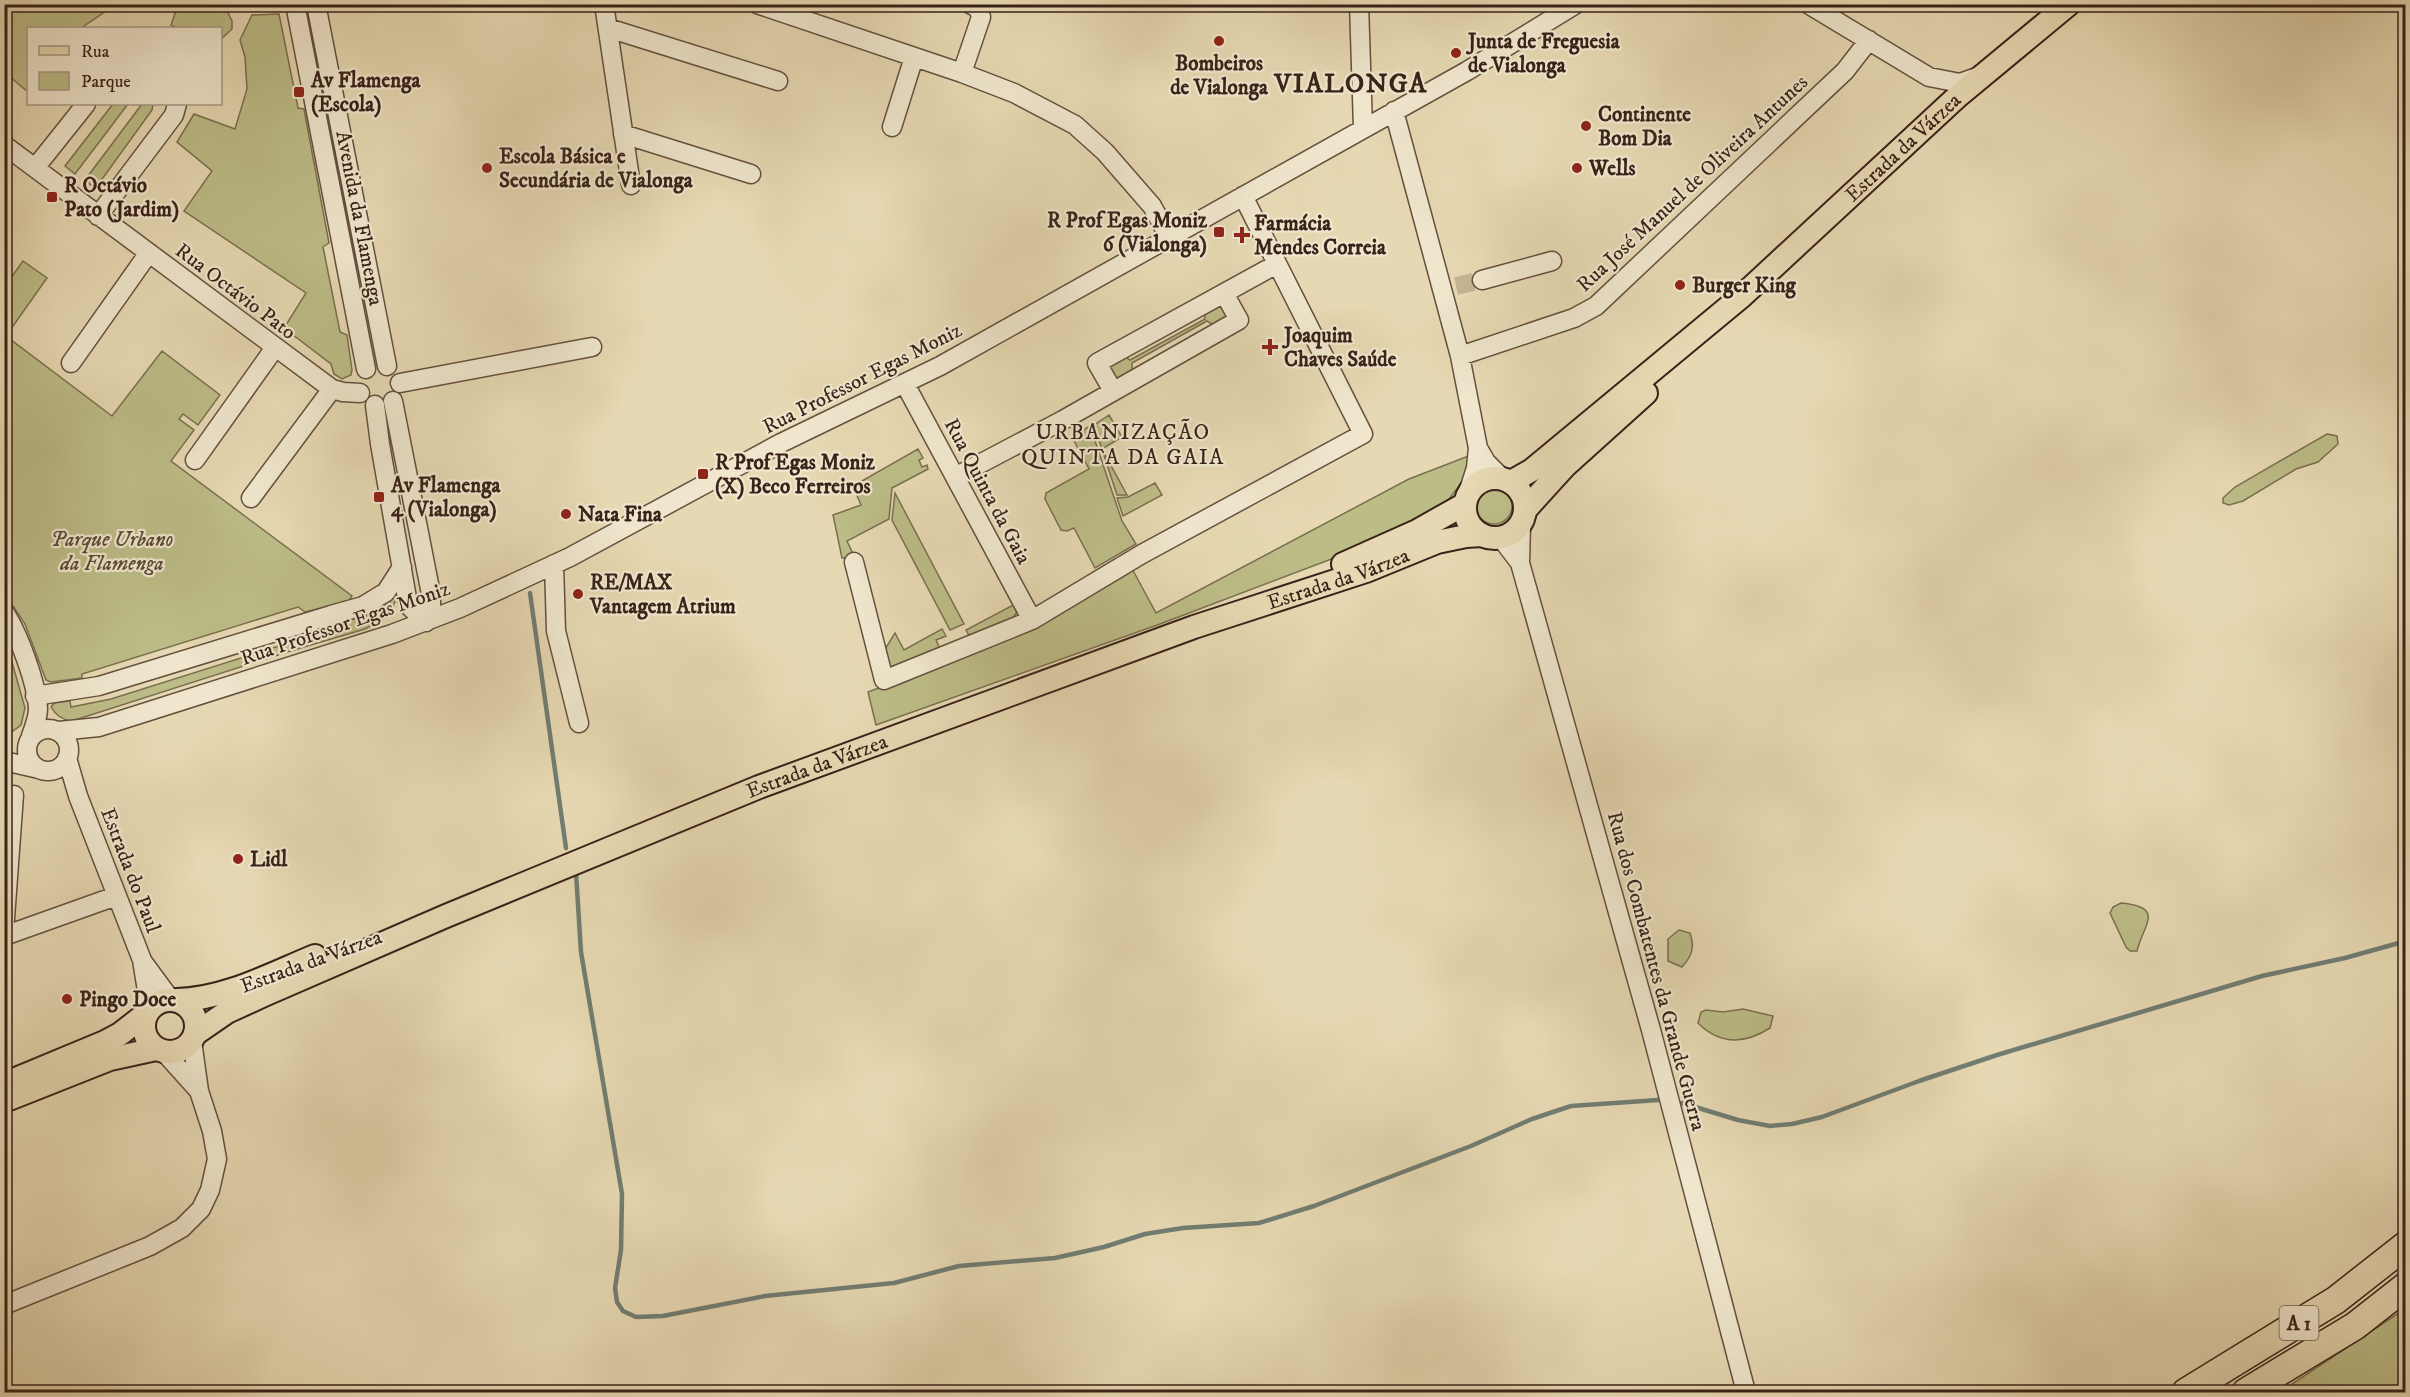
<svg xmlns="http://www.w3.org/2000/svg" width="2410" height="1397" font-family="'IM FELL DW Pica',serif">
<rect width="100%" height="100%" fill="#e6d8b2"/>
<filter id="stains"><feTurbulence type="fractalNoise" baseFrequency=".00333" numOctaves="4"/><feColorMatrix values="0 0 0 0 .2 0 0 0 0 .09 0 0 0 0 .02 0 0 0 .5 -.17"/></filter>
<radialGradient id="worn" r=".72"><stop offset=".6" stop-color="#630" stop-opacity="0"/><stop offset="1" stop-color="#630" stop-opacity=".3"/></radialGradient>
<path fill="#bcbc87" stroke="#7a6f50" stroke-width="1.5" d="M 4,5 L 5,4 L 115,5 L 81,28 L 28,28 L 28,92 L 5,73 Z
M 178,5 L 224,5 L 232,21 L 232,29 L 221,39 L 220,28 L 176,28 L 171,25 Z
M 279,14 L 298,108 L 304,109 L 329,243 L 323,247 L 340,332 L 347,335 L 352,370 L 351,375 L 342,379 L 334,374 L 331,364 L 284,328 L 306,293 L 184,211 L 212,171 L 177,142 L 194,114 L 235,129 L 247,89 L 245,57 L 240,40 L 252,15 Z
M 113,104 L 128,104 L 75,174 L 65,166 Z
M 142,104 L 153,104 L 152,110 L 95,189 L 85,180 Z
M 23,261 L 47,278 L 6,336 L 112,416 L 162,351 L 220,395 L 198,425 L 183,414 L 179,419 L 194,430 L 171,461 L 352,596 L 348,602 L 305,612 L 298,607 L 82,674 L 82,678 L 51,682 L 46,680 L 25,624 L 5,594 L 5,286 Z
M 1220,302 L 1227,314 L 1225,321 L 1216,327 L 1207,321 L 1132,363 L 1132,374 C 1119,382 1111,379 1109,364 L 1121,354 L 1130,360 L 1205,319 L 1204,306 Z
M 1109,415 L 1122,437 L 1102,449 L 1127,495 L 1117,495 L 1094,425 Z
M 1090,426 L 1122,521 L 1136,544 L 1095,568 L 1074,528 L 1067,531 L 1061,530 L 1045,499 L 1046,493 L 1089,469 L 1072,437 Z
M 2327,434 L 2337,436 L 2338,444 L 2318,462 L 2296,469 L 2243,501 L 2229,505 L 2223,503 L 2223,498 L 2235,487 Z
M 918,449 L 923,458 L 919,460 L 922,467 L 927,465 L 928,469 L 892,488 L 889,519 L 847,541 L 855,558 L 842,558 L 833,515 L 861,505 L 853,486 Z
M 1471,455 L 1463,481 L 1446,503 L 1350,552 L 1160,624 L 876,725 L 868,692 L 933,668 L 1130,565 L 1156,613 L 1409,479 Z
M 1155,483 L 1162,495 L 1123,516 L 1117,498 L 1128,497 Z
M1476 506a18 18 0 1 1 36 0a18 18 0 1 1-36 0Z
M 895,493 L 964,624 L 950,630 L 892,520 Z
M 393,598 L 396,599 L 390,615 L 365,629 L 287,652 L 72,721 C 62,720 56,716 51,707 L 54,703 L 70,701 L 71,707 L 111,699 L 333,629 L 335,623 L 368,616 L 380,609 Z
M 1015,604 L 1017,612 L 1013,618 L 970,637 L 966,630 Z
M 942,629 L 946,636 L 936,640 L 940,649 L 891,668 L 888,666 L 882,654 L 895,633 L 904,650 Z
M 4,634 L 25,708 L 21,725 L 5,737 Z
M 2121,903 C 2166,907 2143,925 2137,951 L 2130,951 L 2126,947 L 2110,913 L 2113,907 Z
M 1679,930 L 1690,933 C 1695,947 1692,956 1682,967 L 1668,961 L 1668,939 Z
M 1743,1009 L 1773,1016 L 1770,1028 C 1745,1044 1720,1045 1698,1023 L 1701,1012 L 1706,1010 L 1723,1012 Z
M 2405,1309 L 2405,1392 L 2280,1392 Z"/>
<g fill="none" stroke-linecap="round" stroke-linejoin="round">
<path stroke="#717d72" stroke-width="4.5" d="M 530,593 L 566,848
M 576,873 L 581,952 L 622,1194 L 621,1250 L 615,1288 L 617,1302 L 623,1311 L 636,1317 L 663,1316 L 765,1296 L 894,1283 L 959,1266 L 1055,1258 L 1104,1247 L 1145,1234 L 1183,1228 L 1259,1223 L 1314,1206 L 1471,1146 L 1532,1119 L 1571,1106 L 1658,1100
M 1682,1103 L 1738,1120 L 1770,1126 L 1792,1124 L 1822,1117 L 1919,1081 L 1997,1055 L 2262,976 L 2345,958 L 2406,941"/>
<path stroke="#c3b493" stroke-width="18" stroke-dasharray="18 9" stroke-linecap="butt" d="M 1456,286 L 1482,280"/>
<g stroke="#64503f" stroke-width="21">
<path id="minor" d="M 295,4 L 366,369
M 316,4 L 387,366
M 604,4 L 631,185
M 757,4 L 962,73 L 1014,93 L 1075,125 L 1105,152 L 1152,206 L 1169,237
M 1359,4 L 1363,128
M 1808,4 L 1929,77 L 1960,83 L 1980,76
M 608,28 L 778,81
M 962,73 L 981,17 L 978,8 L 970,4
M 1394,111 L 1460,356 L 1478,448 L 1476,468 L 1468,493
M 892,127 L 914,57
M 623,134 L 751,174
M 4,145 L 332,389 L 343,392 L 360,393
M 35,168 L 86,104
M 98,216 L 174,115 L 177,104
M 1482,280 L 1552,261
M 1460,356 L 1574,318 L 1596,306 L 1845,71 L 1869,40
M 71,363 L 148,254
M 400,383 L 592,347
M 905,384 L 1032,620
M 1113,391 L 1097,363 L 1277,264
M 393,401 L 431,594 L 431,608 L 426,622
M 375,405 L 380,444 L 407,598 L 411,608 L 426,622
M 1478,448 L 1486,462 L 1502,478
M 195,460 L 274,349
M 955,477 L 1063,420 L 1239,320 L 1224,293
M 251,498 L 332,389
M 1521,524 L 1520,563 L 1651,1030 L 1746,1392
M 1501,538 L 1520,563
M 854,562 L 884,680 L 1032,620 L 1142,554 L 1363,434 L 1243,196
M 554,564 L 556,631 L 579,723
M 4,612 C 18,632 37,684 38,709 C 38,717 34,728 31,736
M 35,696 L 99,686 L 331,615 L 363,606 L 386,592 L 402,567
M27 750a21 21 0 1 1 42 0a21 21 0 1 1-42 0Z
M 59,731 L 99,727 L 392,634 L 460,608 L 570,557 L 781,443 L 940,366 L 1467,71 L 1576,4
M 67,758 L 78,796 L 142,960 L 150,1009
M 4,761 L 39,769
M 4,932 L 14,795
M 4,936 L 116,896
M 143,962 L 171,1000
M 164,1052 L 199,1091
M 4,1305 L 150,1246 L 182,1228 L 201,1209 L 210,1190 L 217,1159 L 212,1131 L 199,1091 L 192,1041"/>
</g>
<g stroke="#392219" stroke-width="26">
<g id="major">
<circle cx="1495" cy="508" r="30"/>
<path id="s1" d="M 1511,482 L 1532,470 L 1742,296 L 1958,96 L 2069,4"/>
<path d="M 1526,509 L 1565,466 L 1646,393"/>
<path d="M 1343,564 L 1417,531 L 1465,504"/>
<circle cx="170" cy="1026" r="26"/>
<path d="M 177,1000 C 225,999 271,974 315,956"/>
<path id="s2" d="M 195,1034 L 227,1012 L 264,995 L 446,916 L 759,787 L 1194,627 L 1366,571 L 1437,542 L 1466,536 L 1482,535"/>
<path d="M 4,1084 L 105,1042 L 120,1034 L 147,1013"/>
<path d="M 4,1101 L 110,1059 L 156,1049"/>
</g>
</g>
<g stroke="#392219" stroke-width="30">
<path id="highway" d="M 2186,1392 L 2336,1300 L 2406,1245
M 2246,1392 L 2355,1326 L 2406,1286"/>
</g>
<use href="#minor" stroke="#efe6cd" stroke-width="18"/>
<use href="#major" stroke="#e6d8b2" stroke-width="22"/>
<use href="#highway" stroke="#e6d8b2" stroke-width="27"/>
</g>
<g fill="#8f2418" stroke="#efe6cd" stroke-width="2">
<circle cx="1219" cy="41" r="6"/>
<circle cx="1456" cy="53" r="6"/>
<rect x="293" y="86" width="12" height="12" rx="3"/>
<circle cx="1586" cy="126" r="6"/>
<circle cx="487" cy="168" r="6"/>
<circle cx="1577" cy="168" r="6"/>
<rect x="46" y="191" width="12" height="12" rx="3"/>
<rect x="1213" y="226" width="12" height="12" rx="3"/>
<path d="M1239 226h6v6h6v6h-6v6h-6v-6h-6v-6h6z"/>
<circle cx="1680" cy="285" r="6"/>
<path d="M1267 338h6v6h6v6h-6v6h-6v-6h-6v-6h6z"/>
<rect x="697" y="468" width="12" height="12" rx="3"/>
<rect x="373" y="491" width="12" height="12" rx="3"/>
<circle cx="566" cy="514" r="6"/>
<circle cx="578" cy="594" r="6"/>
<circle cx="238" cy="859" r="6"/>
<circle cx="67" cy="999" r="6"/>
</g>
<g text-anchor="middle" stroke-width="4.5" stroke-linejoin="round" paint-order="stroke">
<rect fill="#efe6cd" stroke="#705d4f" stroke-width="1.5" x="2279.5" y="1306" width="39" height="34" rx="4.5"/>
<g font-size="20" font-weight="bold" fill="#392219">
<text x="2299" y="1330">A 1</text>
</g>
<g font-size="21" font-weight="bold" fill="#392219" stroke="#efe6cd" text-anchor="start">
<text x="1468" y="48">Junta de Freguesia<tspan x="1468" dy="24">de Vialonga</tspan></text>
<text x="1219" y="70" text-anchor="middle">Bombeiros<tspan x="1219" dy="24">de Vialonga</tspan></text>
<text x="311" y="87">Av Flamenga<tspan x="311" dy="24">(Escola)</tspan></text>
<text x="1598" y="121">Continente<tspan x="1598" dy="24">Bom Dia</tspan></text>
<text x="499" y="163">Escola Básica e<tspan x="499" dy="24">Secundária de Vialonga</tspan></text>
<text x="1589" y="175">Wells</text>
<text x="64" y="192">R Octávio<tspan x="64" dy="24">Pato (Jardim)</tspan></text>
<text x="1207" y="227" text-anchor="end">R Prof Egas Moniz<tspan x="1207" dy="24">6 (Vialonga)</tspan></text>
<text x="1254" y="230">Farmácia<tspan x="1254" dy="24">Mendes Correia</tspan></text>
<text x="1692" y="292">Burger King</text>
<text x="1284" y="342">Joaquim<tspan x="1284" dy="24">Chaves Saúde</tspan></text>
<text x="715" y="469">R Prof Egas Moniz<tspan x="715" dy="24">(X) Beco Ferreiros</tspan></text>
<text x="391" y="492">Av Flamenga<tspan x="391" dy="24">4 (Vialonga)</tspan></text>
<text x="578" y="521">Nata Fina</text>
<text x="590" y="589">RE/MAX<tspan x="590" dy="24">Vantagem Atrium</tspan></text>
<text x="250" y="866">Lidl</text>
<text x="79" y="1006">Pingo Doce</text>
</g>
<g font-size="21" fill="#392219" stroke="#efe6cd">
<text dy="7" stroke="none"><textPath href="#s1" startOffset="516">Estrada da Várzea</textPath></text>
<text transform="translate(1692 183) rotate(-43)" y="7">Rua José Manuel de Oliveira Antunes</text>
<text transform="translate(360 218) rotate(79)" y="7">Avenida da Flamenga</text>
<text transform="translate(236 291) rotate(37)" y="7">Rua Octávio Pato</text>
<text transform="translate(862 378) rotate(-27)" y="7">Rua Professor Egas Moniz</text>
<text transform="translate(988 491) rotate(62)" y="7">Rua Quinta da Gaia</text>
<text dy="7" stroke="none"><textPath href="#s2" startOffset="1232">Estrada da Várzea</textPath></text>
<text transform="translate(345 623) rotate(-19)" y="7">Rua Professor Egas Moniz</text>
<text dy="7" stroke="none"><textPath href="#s2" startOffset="678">Estrada da Várzea</textPath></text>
<text transform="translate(131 870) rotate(69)" y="7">Estrada do Paul</text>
<text transform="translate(311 961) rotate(-20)" y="7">Estrada da Várzea</text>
<text transform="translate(1657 971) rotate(75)" y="7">Rua dos Combatentes da Grande Guerra</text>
</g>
<g font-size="21" font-style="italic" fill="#5a4834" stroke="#efe6cd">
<text x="112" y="546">Parque Urbano<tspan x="112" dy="24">da Flamenga</tspan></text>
</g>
<g font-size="22" letter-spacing="1.5" fill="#392219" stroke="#efe6cd">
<text x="1123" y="439">URBANIZAÇÃO<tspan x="1123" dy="25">QUINTA DA GAIA</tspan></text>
</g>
<g font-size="27" font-weight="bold" letter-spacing="1.5" fill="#392219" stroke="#efe6cd">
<text x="1351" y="92">VIALONGA</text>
</g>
</g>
<rect width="2410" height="1397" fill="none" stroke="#e6d8b2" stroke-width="24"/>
<rect x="6" y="6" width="2398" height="1385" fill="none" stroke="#392219" stroke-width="3"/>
<rect x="12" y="12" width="2386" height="1373" fill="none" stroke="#392219" stroke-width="1.5"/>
<rect x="27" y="27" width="195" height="78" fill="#efe6cd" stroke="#a69885" stroke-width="1.5"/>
<rect x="39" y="46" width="30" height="9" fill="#e6d8b2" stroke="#a69885" stroke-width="1.5"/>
<text x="81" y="57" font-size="18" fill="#392219">Rua</text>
<rect x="39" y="72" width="30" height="18" fill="#bcbc87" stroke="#a69885" stroke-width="1.5"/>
<text x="81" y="87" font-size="18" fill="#392219">Parque</text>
<rect width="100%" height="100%" filter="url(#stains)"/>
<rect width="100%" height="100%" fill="url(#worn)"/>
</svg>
